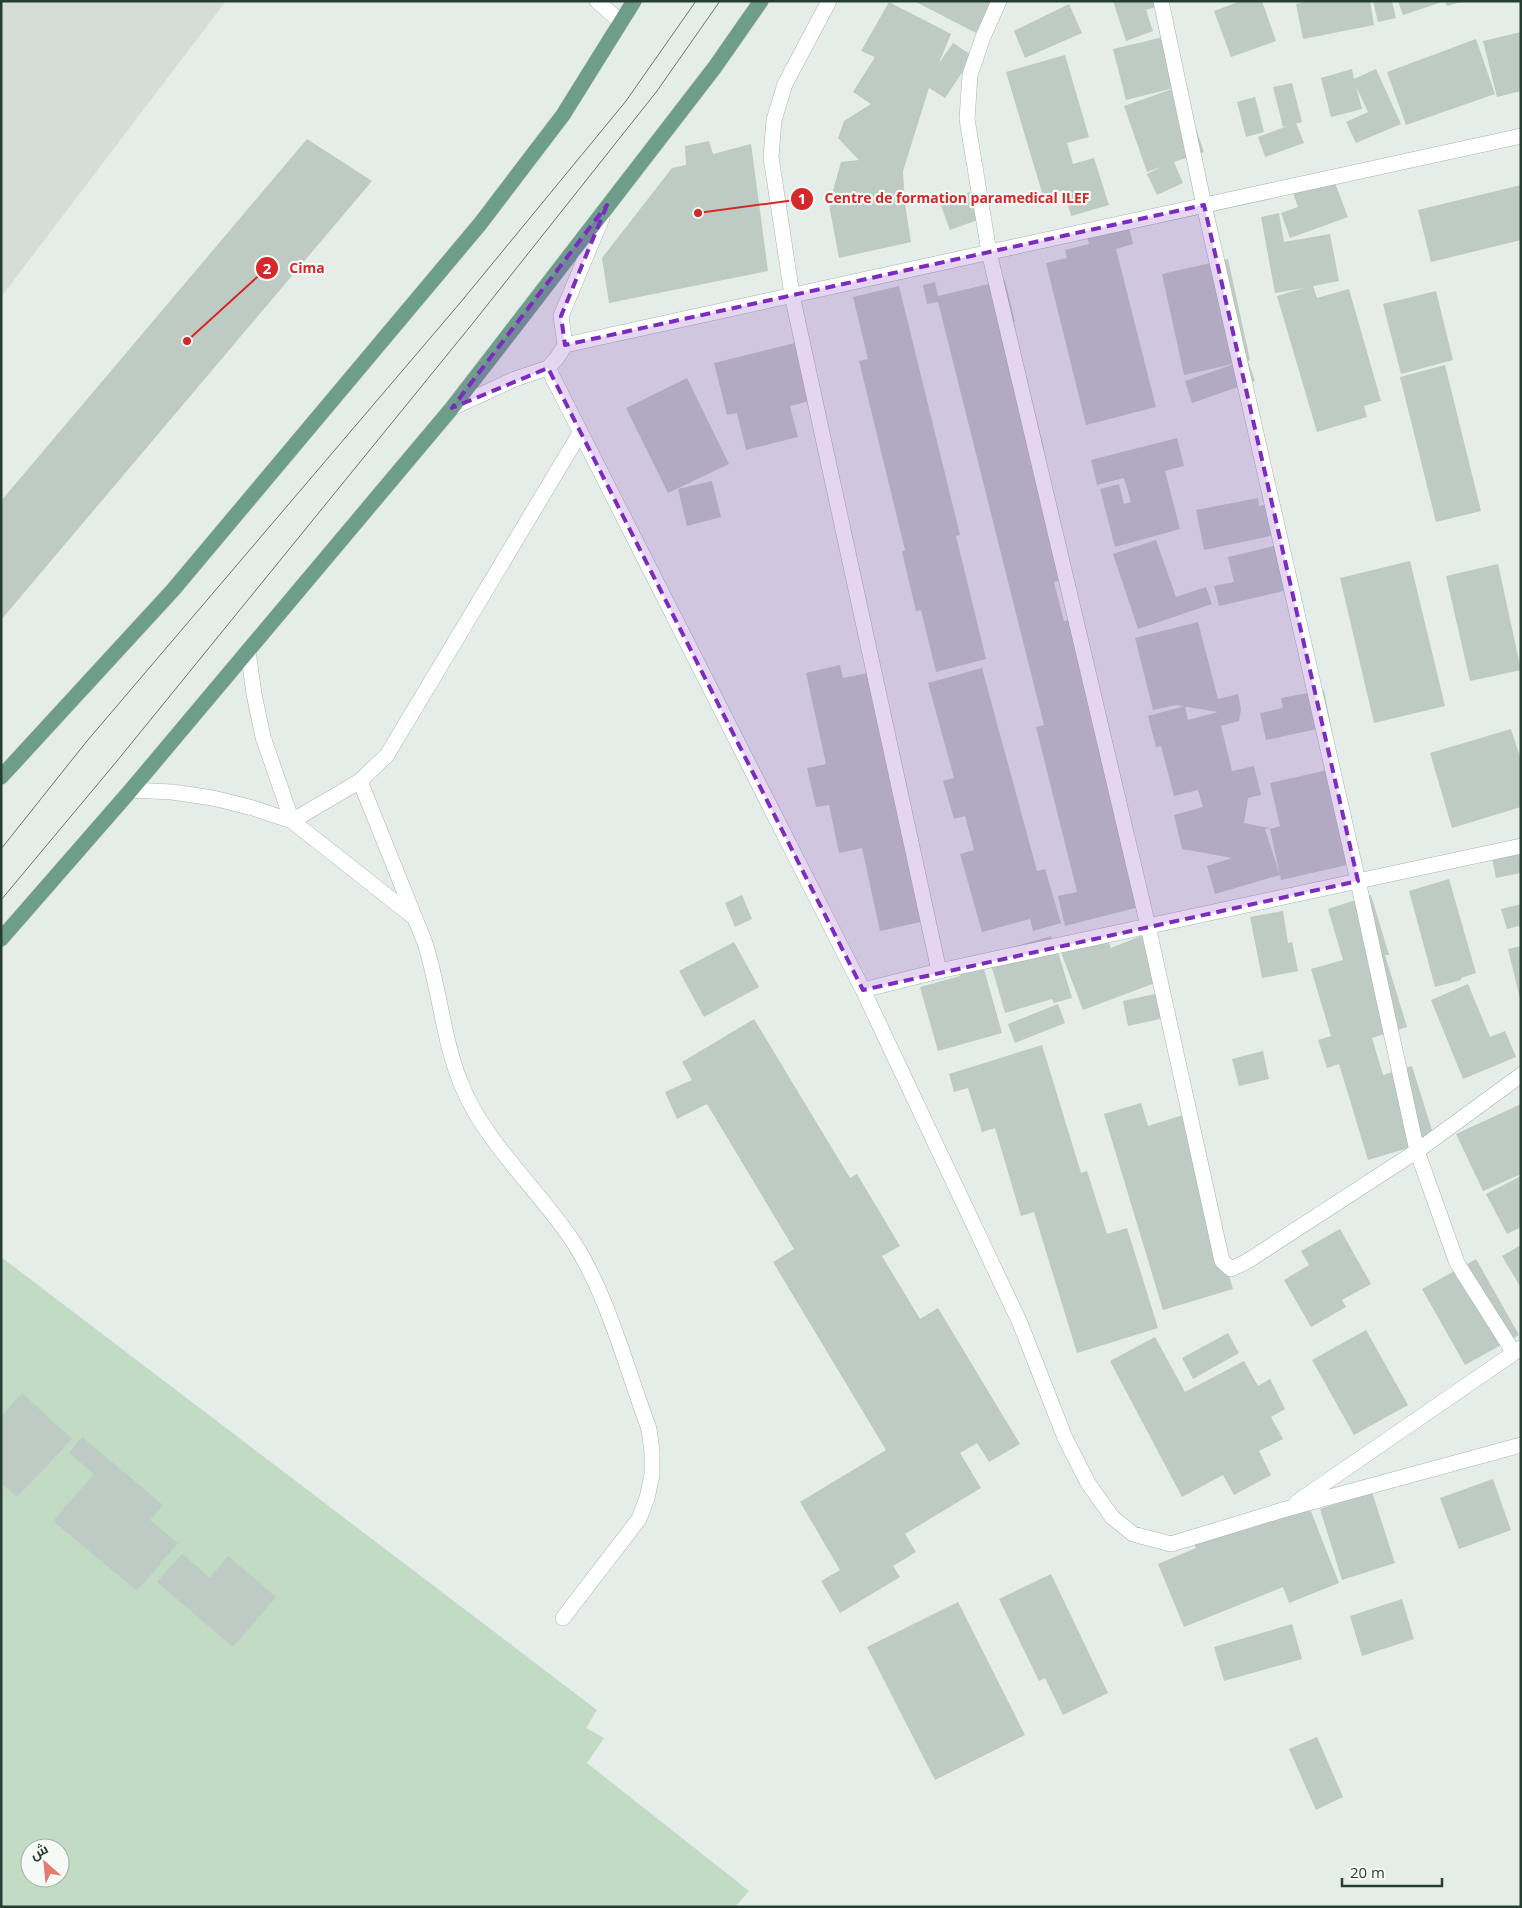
<svg xmlns="http://www.w3.org/2000/svg" width="1522" height="1908" font-family="'Open Sans',Cairo,sans-serif">
<rect width="100%" height="100%" fill="#e5ede9"/>
<path fill="#d4ddd7" d="M 1,1 L 226,1 L 1,297 Z"/>
<path fill="#c1dbc5" fill-rule="evenodd" d="M 1,1257 L 597,1710 L 586,1728 L 604,1738 L 587,1763 L 749,1891 L 735,1907 L 1,1907 ZM 30,1848 L 60,1848 L 60,1878 L 30,1878 Z"/>
<path fill="#becac4" d="M 914,1 L 997,1 L 980,35 Z
M 1113,1 L 1171,1 L 1171,2 L 1146,10 L 1153,31 L 1126,41 Z
M 1241,1 L 1262,1 L 1276,41 L 1231,57 L 1214,11 Z
M 1309,1 L 1370,1 L 1374,25 L 1303,39 L 1296,4 Z
M 1373,1 L 1392,1 L 1396,18 L 1378,22 Z
M 1398,1 L 1442,1 L 1442,2 L 1403,15 Z
M 1445,1 L 1461,1 L 1461,2 L 1447,6 Z
M 889,2 L 951,34 L 939,63 L 953,43 L 973,56 L 945,98 L 929,88 L 903,171 L 905,204 L 911,242 L 839,258 L 829,205 L 841,162 L 859,160 L 838,138 L 844,121 L 871,104 L 853,92 L 875,57 L 861,51 Z
M 1069,4 L 1082,33 L 1025,58 L 1014,31 Z
M 1521,32 L 1521,91 L 1497,97 L 1483,41 Z
M 1172,35 L 1181,86 L 1204,152 L 1174,162 L 1183,183 L 1157,195 L 1147,174 L 1161,167 L 1147,172 L 1124,106 L 1178,87 L 1126,100 L 1113,49 Z
M 1476,39 L 1495,94 L 1406,125 L 1387,72 Z
M 1065,55 L 1089,137 L 1067,143 L 1073,164 L 1094,158 L 1109,205 L 1071,216 L 1064,190 L 1043,196 L 1006,72 Z
M 1352,69 L 1354,79 L 1376,69 L 1401,124 L 1356,143 L 1346,122 L 1368,112 L 1356,86 L 1362,109 L 1331,117 L 1321,78 Z
M 1292,83 L 1302,122 L 1283,127 L 1273,87 Z
M 1255,97 L 1264,132 L 1246,137 L 1237,102 Z
M 1296,123 L 1304,143 L 1265,157 L 1258,137 Z
M 307,139 L 372,181 L 1,620 L 1,501 Z
M 709,141 L 713,154 L 751,144 L 768,271 L 609,303 L 602,258 L 672,168 L 686,165 L 685,146 Z
M 1332,175 L 1348,217 L 1290,238 L 1281,213 L 1298,207 L 1292,190 Z
M 1521,185 L 1521,240 L 1431,262 L 1418,210 Z
M 970,192 L 980,219 L 950,230 L 940,203 Z
M 1279,213 L 1284,242 L 1330,234 L 1339,281 L 1313,286 L 1317,298 L 1349,289 L 1381,401 L 1364,406 L 1367,417 L 1317,432 L 1277,296 L 1304,288 L 1275,293 L 1261,217 Z
M 1129,227 L 1133,244 L 1116,249 L 1156,407 L 1086,425 L 1046,263 L 1067,258 L 1065,250 L 1089,244 L 1087,237 Z
M 1228,259 L 1250,360 L 1248,361 L 1255,381 L 1192,403 L 1185,381 L 1237,363 L 1184,375 L 1162,274 Z
M 1005,280 L 1015,322 L 1013,322 L 1044,449 L 1036,451 L 1069,579 L 1054,582 L 1064,621 L 1079,617 L 1139,907 L 1065,926 L 1058,896 L 1077,892 L 1036,727 L 1044,725 L 938,302 L 927,304 L 923,285 L 935,282 L 938,296 Z
M 899,286 L 960,535 L 956,536 L 986,659 L 936,672 L 921,610 L 916,611 L 902,552 L 905,550 L 859,361 L 868,359 L 853,297 Z
M 1436,291 L 1453,360 L 1401,374 L 1383,304 Z
M 795,343 L 809,401 L 790,406 L 798,437 L 746,450 L 737,413 L 727,415 L 714,363 Z
M 1445,365 L 1481,511 L 1436,522 L 1400,377 Z
M 687,378 L 729,464 L 668,493 L 626,408 Z
M 1177,438 L 1184,466 L 1165,471 L 1180,529 L 1115,547 L 1100,489 L 1119,484 L 1124,504 L 1131,502 L 1124,478 L 1097,485 L 1091,460 Z
M 712,481 L 721,517 L 687,526 L 678,489 Z
M 1258,498 L 1259,506 L 1279,502 L 1285,533 L 1204,550 L 1196,510 Z
M 1156,540 L 1176,597 L 1206,587 L 1212,604 L 1138,629 L 1113,554 Z
M 1287,543 L 1297,588 L 1219,606 L 1214,586 L 1234,582 L 1228,557 Z
M 1410,561 L 1445,706 L 1374,723 L 1340,578 Z
M 1498,564 L 1521,670 L 1470,681 L 1446,576 Z
M 1198,622 L 1218,699 L 1238,694 L 1241,709 L 1239,721 L 1221,726 L 1232,771 L 1254,766 L 1261,795 L 1248,798 L 1244,823 L 1269,828 L 1265,829 L 1280,875 L 1215,894 L 1207,866 L 1232,858 L 1182,849 L 1174,815 L 1203,807 L 1198,790 L 1174,796 L 1161,746 L 1156,747 L 1148,716 L 1185,706 L 1188,720 L 1218,712 L 1176,705 L 1153,710 L 1135,638 Z
M 840,665 L 843,678 L 873,672 L 925,921 L 880,931 L 862,848 L 839,853 L 829,805 L 816,807 L 807,768 L 826,764 L 806,673 Z
M 982,668 L 1037,871 L 1045,869 L 1061,923 L 1033,931 L 1030,919 L 982,932 L 960,854 L 974,850 L 965,816 L 954,819 L 943,781 L 954,778 L 928,683 Z
M 1324,690 L 1331,726 L 1266,740 L 1260,713 L 1283,708 L 1281,698 Z
M 1511,729 L 1521,760 L 1521,807 L 1452,828 L 1430,753 Z
M 1328,770 L 1347,865 L 1281,880 L 1270,829 L 1280,826 L 1270,783 Z
M 1519,848 L 1521,873 L 1496,878 L 1491,854 Z
M 1449,879 L 1476,973 L 1461,978 L 1461,980 L 1435,987 L 1409,891 Z
M 742,895 L 752,919 L 735,927 L 725,903 Z
M 1371,895 L 1389,955 L 1385,955 L 1407,1027 L 1372,1038 L 1383,1075 L 1412,1066 L 1435,1140 L 1368,1160 L 1339,1064 L 1327,1068 L 1318,1040 L 1331,1036 L 1311,969 L 1343,960 L 1328,909 Z
M 1521,904 L 1521,930 L 1519,926 L 1507,929 L 1501,909 Z
M 1283,911 L 1288,943 L 1292,942 L 1298,971 L 1262,978 L 1250,917 Z
M 1104,930 L 1111,948 L 1146,934 L 1163,980 L 1083,1010 L 1059,947 Z
M 1051,936 L 1053,943 L 1055,942 L 1072,998 L 1054,1003 L 1052,999 L 1005,1013 L 988,954 Z
M 734,942 L 759,987 L 704,1017 L 679,971 Z
M 1521,946 L 1521,999 L 1520,999 L 1508,949 Z
M 982,962 L 1002,1033 L 938,1051 L 920,987 L 960,976 L 958,969 Z
M 1468,984 L 1490,1037 L 1505,1031 L 1516,1057 L 1463,1079 L 1431,1000 Z
M 1164,992 L 1169,1017 L 1128,1026 L 1123,1001 Z
M 1058,1004 L 1065,1023 L 1015,1043 L 1008,1024 Z
M 754,1019 L 850,1178 L 857,1174 L 900,1246 L 882,1256 L 920,1319 L 938,1308 L 1020,1444 L 989,1462 L 977,1443 L 960,1453 L 981,1488 L 905,1534 L 916,1552 L 893,1566 L 900,1577 L 840,1613 L 821,1581 L 840,1570 L 800,1502 L 886,1450 L 773,1262 L 794,1249 L 707,1104 L 677,1119 L 665,1092 L 692,1080 L 682,1062 Z
M 1042,1045 L 1081,1173 L 1087,1171 L 1107,1234 L 1127,1228 L 1158,1328 L 1077,1353 L 1034,1212 L 1021,1216 L 995,1128 L 982,1132 L 968,1088 L 954,1092 L 949,1074 Z
M 1263,1051 L 1269,1079 L 1239,1086 L 1232,1059 Z
M 1141,1103 L 1148,1126 L 1186,1114 L 1191,1149 L 1233,1289 L 1163,1310 L 1104,1114 Z
M 1521,1104 L 1521,1174 L 1483,1191 L 1456,1134 Z
M 1521,1176 L 1521,1227 L 1507,1234 L 1486,1194 Z
M 1340,1229 L 1371,1284 L 1342,1300 L 1346,1307 L 1311,1327 L 1284,1280 L 1309,1265 L 1301,1251 Z
M 1521,1245 L 1521,1288 L 1502,1256 Z
M 1476,1259 L 1519,1335 L 1465,1365 L 1422,1289 Z
M 1366,1330 L 1408,1405 L 1354,1435 L 1312,1360 Z
M 1228,1333 L 1239,1353 L 1193,1379 L 1182,1358 Z
M 1155,1337 L 1185,1392 L 1244,1361 L 1258,1386 L 1270,1379 L 1285,1409 L 1271,1417 L 1283,1439 L 1259,1451 L 1271,1475 L 1234,1495 L 1223,1475 L 1182,1497 L 1110,1361 Z
M 22,1393 L 72,1439 L 17,1497 L 1,1483 L 1,1416 Z
M 82,1437 L 163,1505 L 150,1520 L 178,1543 L 137,1591 L 53,1521 L 94,1474 L 69,1453 Z
M 1493,1479 L 1511,1530 L 1459,1549 L 1440,1498 Z
M 1372,1492 L 1395,1563 L 1342,1580 L 1320,1509 Z
M 1305,1496 L 1339,1583 L 1289,1603 L 1283,1587 L 1184,1627 L 1158,1564 L 1196,1548 L 1193,1541 Z
M 182,1554 L 210,1578 L 228,1556 L 276,1597 L 233,1647 L 157,1582 Z
M 1051,1574 L 1108,1693 L 1063,1715 L 1045,1678 L 1039,1681 L 999,1599 Z
M 1402,1599 L 1414,1639 L 1362,1656 L 1350,1616 Z
M 958,1602 L 1025,1735 L 935,1780 L 867,1647 Z
M 1292,1624 L 1302,1659 L 1224,1681 L 1214,1647 Z
M 1317,1737 L 1343,1797 L 1316,1810 L 1289,1749 Z"/>
<g fill="none" stroke-linecap="round" stroke-linejoin="round">
<g stroke="#a8b5af" stroke-width="16">
<path id="service" d="M 597,1 L 621,22
M 248,651 L 254,694 L 263,737 L 292,821
M 360,781 L 425,943 C 440,990 443,1041 462,1086 C 485,1143 540,1191 574,1243 C 608,1296 627,1370 649,1429 L 652,1452 L 652,1475 L 647,1498 L 639,1519 L 563,1618
M 131,790 L 172,792 L 213,798 L 253,808 L 292,821 L 415,918
M 292,821 L 360,781 L 387,755 L 580,433"/>
</g>
<g stroke="#a8b5af" stroke-width="16">
<path id="minor" d="M 829,1 L 785,84 L 774,120 L 771,157 L 792,295 L 939,971
M 999,1 L 983,37 L 970,75 L 967,119 L 989,252 L 1148,926 L 1222,1261 L 1231,1269 L 1246,1262 L 1417,1151 L 1521,1075
M 1161,1 L 1204,205 L 1358,881 L 1417,1151 L 1457,1263 L 1514,1353
M 548,368 L 863,990 L 1020,1323 L 1065,1438 L 1088,1483 L 1112,1517 L 1133,1534 L 1171,1544 L 1286,1509 L 1521,1445
M 863,990 L 939,971 L 1521,846
M 1297,1502 L 1521,1348"/>
</g>
<g stroke="#a8b5af" stroke-width="16">
<path id="tertiary" d="M 565,345 L 1521,136
M 452,408 L 515,379 L 548,368 L 557,358 L 565,345 L 561,316 L 602,218"/>
</g>
<g stroke="#c2c9c6" stroke-width="16">
<path id="primary" d="M 1,777 L 173,590 L 480,224 L 563,115 L 634,1
M 1,939 L 131,790 L 452,408 L 715,67 L 761,1"/>
</g>
<use href="#service" stroke="#fff" stroke-width="15"/>
<use href="#minor" stroke="#fff" stroke-width="15"/>
<use href="#tertiary" stroke="#fff" stroke-width="15"/>
<use href="#primary" stroke="#6f9d8c" stroke-width="15"/>
<path stroke="#61786f" stroke-width="1" d="M 1,849 L 87,741 L 460,303 L 626,101 L 696,1
M 1,900 L 117,761 L 473,323 L 657,91 L 720,1"/>
</g>
<path fill="#7b2cbf" fill-opacity="0.2" stroke="#7b2cbf" stroke-width="4" stroke-dasharray="10 6" stroke-linejoin="round" d="M 607,205 L 561,316 L 565,345 L 1204,205 L 1358,881 L 863,990 L 548,368 L 452,408 Z"/>
<path fill="none" stroke="#d62828" stroke-width="2" d="M698 213L802 199M187 341L267 268"/>
<g fill="#d62828" stroke="#f6faf7" stroke-width="2">
<circle cx="698" cy="213" r="5"/>
<circle cx="187" cy="341" r="5"/>
<circle cx="802" cy="199" r="12"/>
<circle cx="267" cy="268" r="12"/>
</g>
<g font-size="15" text-anchor="middle" font-weight="bold" fill="#fff">
<text x="802" y="204">1</text>
<text x="267" y="274">2</text>
</g>
<g font-size="14" text-anchor="middle" font-weight="bold" fill="#d62828" stroke="#f6faf7" stroke-width="4.5" stroke-linejoin="round" paint-order="stroke">
<text x="957" y="203">Centre de formation paramedical ILEF</text>
<text x="307" y="273">Cima</text>
</g>
<rect width="1522" height="1908" fill="none" stroke="#263d34" stroke-width="5"/>
<g transform="translate(45 1863) rotate(333)"><circle r="24" fill="#f6faf7" stroke="#a3aea9"/>
<path d="M0-4L9 19L0 12L-9 19Z" fill="#e37c6d"/>
<text y="-8" font-size="14" font-weight="bold" text-anchor="middle" fill="#263d34">ش</text>
</g>
<path d="M1342 1878v8h100v-8" fill="none" stroke="#263d34" stroke-width="2.5"/>
<text x="1350" y="1878" font-size="15" fill="#263d34" stroke="#f6faf7" stroke-width="4" paint-order="stroke">20 m</text>
</svg>
